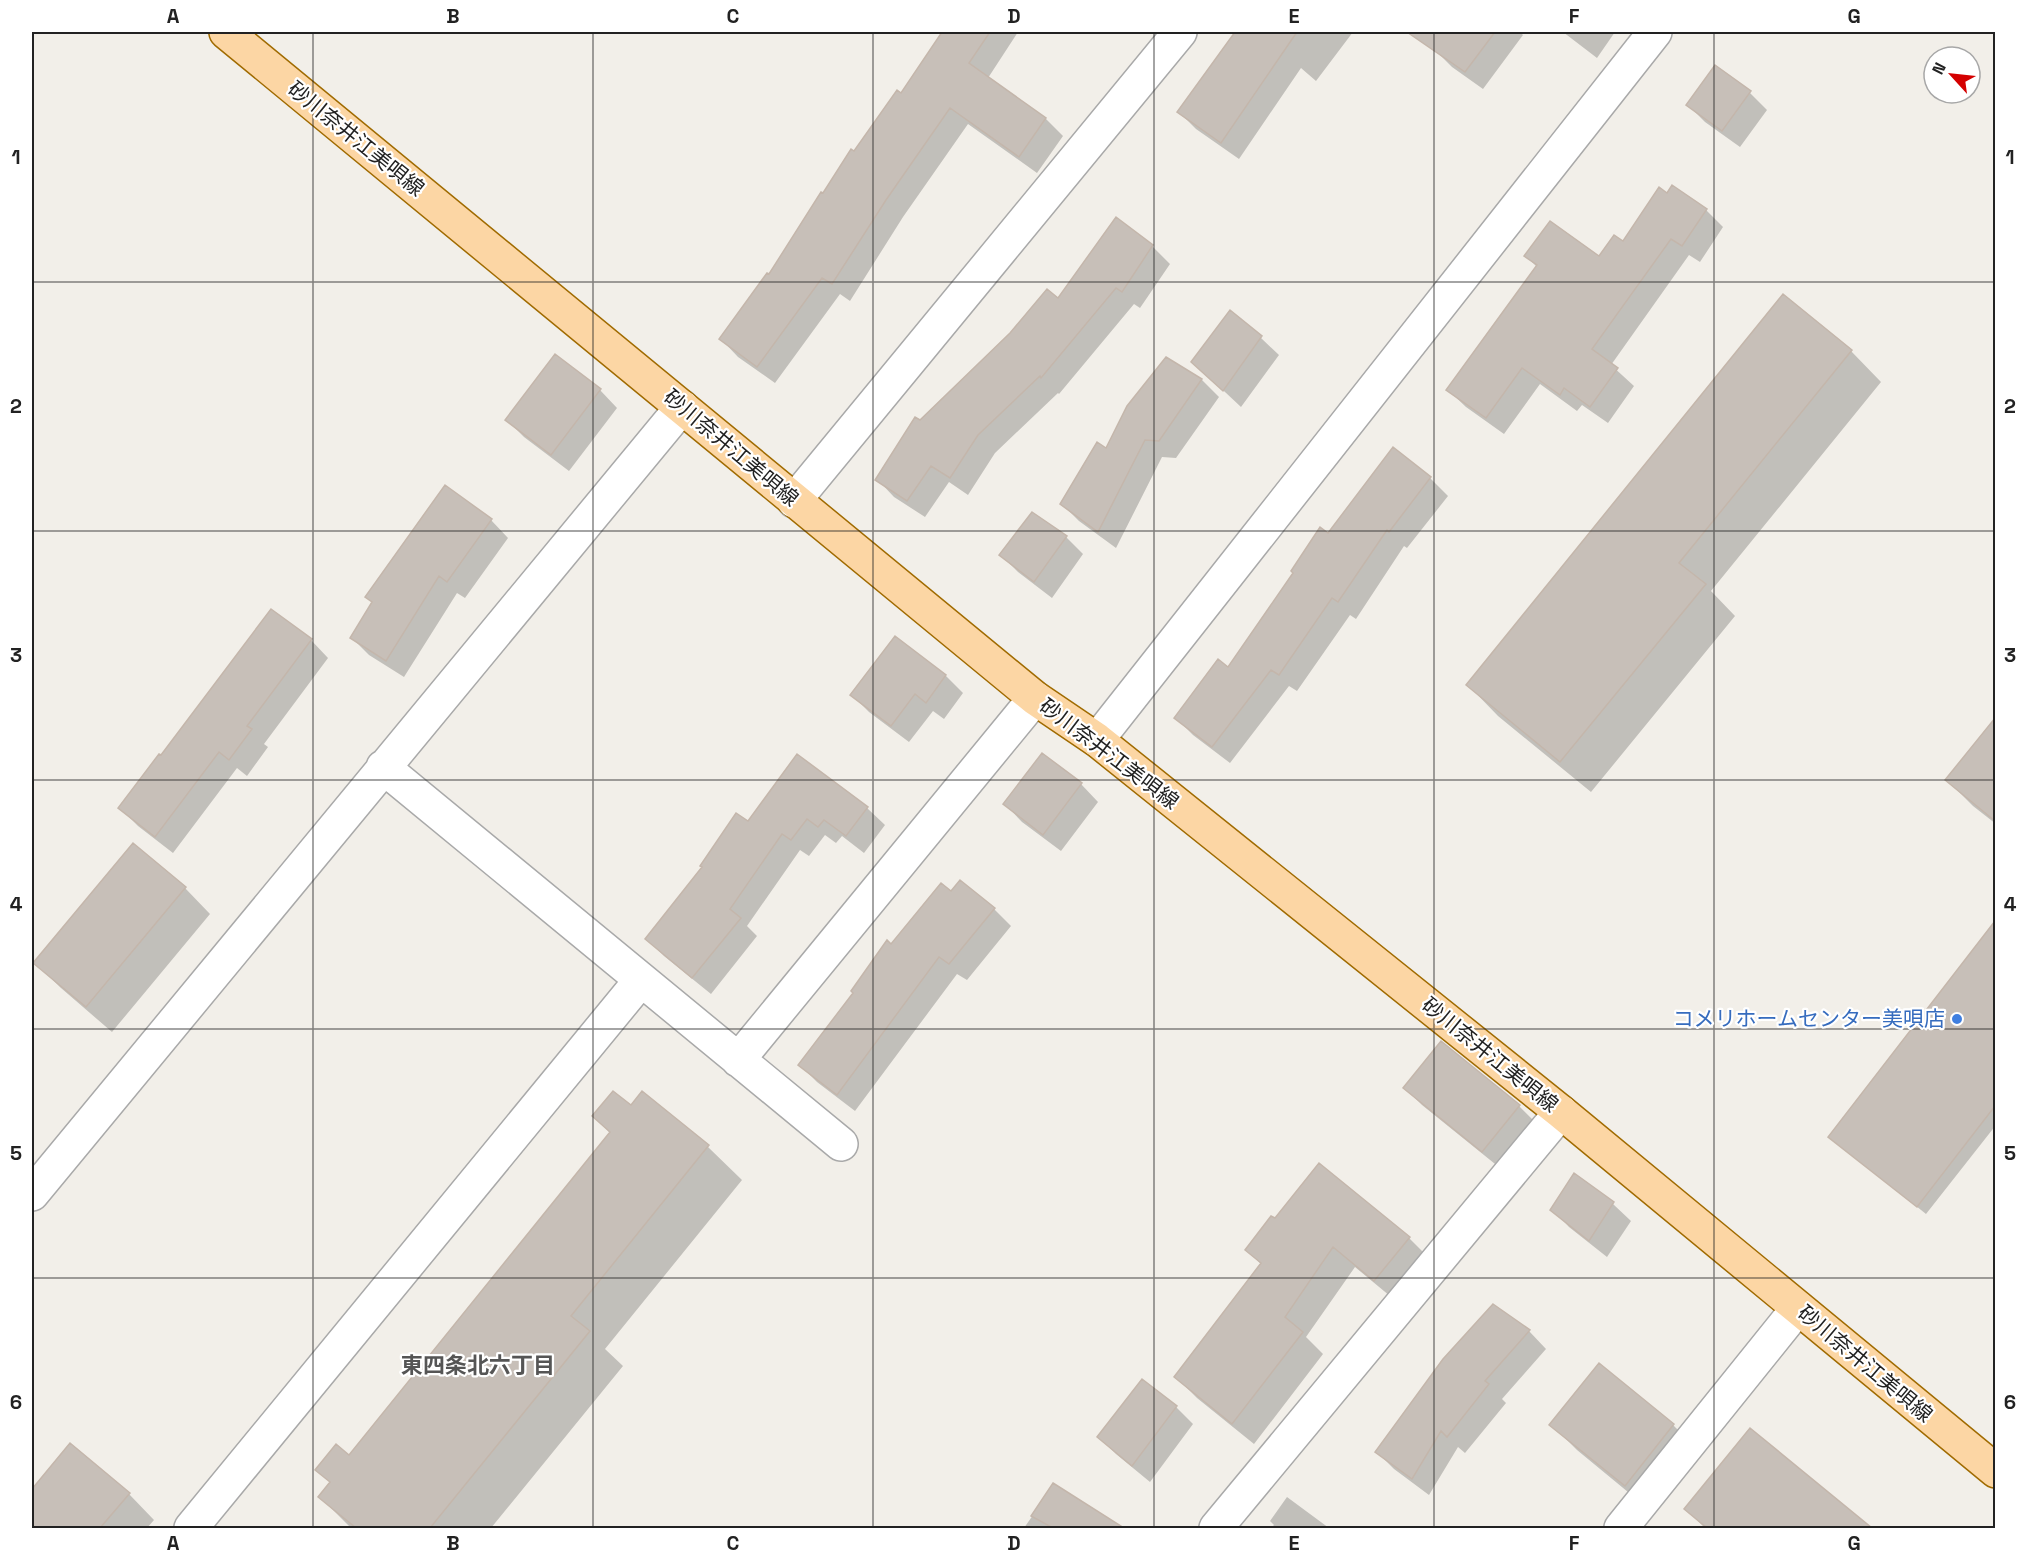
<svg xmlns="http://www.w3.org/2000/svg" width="2027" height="1560" font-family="'Space Grotesk','Noto Sans JP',sans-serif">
<rect width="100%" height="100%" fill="#f2efe9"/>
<path fill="#0003" d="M 943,32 L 1018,32 L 988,78 L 1046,119 L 1063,136 L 1037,173 L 968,124 L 903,217 L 850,301 L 840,294 L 775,383 L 738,357 L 721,339 L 787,249 L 823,195 L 901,95 Z
M 1255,32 L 1353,32 L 1316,81 L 1301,68 L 1239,159 L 1196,129 L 1179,112 L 1234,58 Z
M 1449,32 L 1520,32 L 1523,35 L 1483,89 L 1452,67 L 1435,50 Z
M 1563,32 L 1615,32 L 1597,58 Z
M 1715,67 L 1750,93 L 1767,110 L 1740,147 L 1705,122 L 1688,105 Z
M 1668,195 L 1706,210 L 1723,227 L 1700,262 L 1689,255 L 1611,365 L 1634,386 L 1608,423 L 1582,405 L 1577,411 L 1540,384 L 1504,434 L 1466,407 L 1448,390 L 1537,267 L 1526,256 L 1599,258 L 1623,243 Z
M 1117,219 L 1152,246 L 1170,264 L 1140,308 L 1134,304 L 1059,394 L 1058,393 L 995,453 L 968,495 L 949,482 L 925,517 L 894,497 L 877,479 L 920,422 L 1058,300 Z
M 1230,312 L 1261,338 L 1279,355 L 1241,407 L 1193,362 Z
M 1851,351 L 1881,382 L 1711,591 L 1735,616 L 1591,792 L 1498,716 L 1468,685 Z
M 1166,359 L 1202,380 L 1219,397 L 1176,458 L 1162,457 L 1116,548 L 1079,521 L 1062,504 L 1107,450 Z
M 600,390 L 617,408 L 569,471 L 524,437 L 507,420 Z
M 1394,450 L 1430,478 L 1448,496 L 1407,548 L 1404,546 L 1356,619 L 1350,615 L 1297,691 L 1289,686 L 1230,763 L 1193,735 L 1176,718 L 1229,669 Z
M 491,520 L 508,538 L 465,598 L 457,593 L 404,677 L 369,655 L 352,638 L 373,603 L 367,597 Z
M 1066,537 L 1083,554 L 1052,598 L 1018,572 L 1001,555 Z
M 896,638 L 946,676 L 963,693 L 944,719 L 933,711 L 909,742 L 869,712 L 852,695 Z
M 311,640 L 328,658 L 264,744 L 268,747 L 247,776 L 237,768 L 173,853 L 138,826 L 120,808 Z
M 1996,720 L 1996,824 L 1973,806 L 1947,780 Z
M 1081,784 L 1098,802 L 1061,851 L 1022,822 L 1005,804 Z
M 867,808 L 885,825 L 864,853 L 842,836 L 836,843 L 825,835 L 809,856 L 800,850 L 747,926 L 757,936 L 711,994 L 664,956 L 647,939 L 748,823 Z
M 185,888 L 210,914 L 112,1032 L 61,988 L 35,963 Z
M 951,893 L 994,909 L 1011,926 L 967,980 L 957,974 L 855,1111 L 817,1082 L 800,1065 L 892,946 Z
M 1996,924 L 1996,1125 L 1926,1214 L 1830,1137 Z
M 1405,1088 L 1519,1106 L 1536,1123 L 1500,1168 L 1422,1105 Z
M 642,1093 L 708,1147 L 742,1180 L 605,1349 L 623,1366 L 491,1528 L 351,1528 L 320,1497 L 331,1483 L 317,1470 L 350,1457 L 610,1133 L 594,1116 L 631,1107 Z
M 1575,1176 L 1613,1204 L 1631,1221 L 1607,1257 L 1569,1227 L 1552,1209 Z
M 1409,1238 L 1430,1259 L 1396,1301 L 1355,1267 L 1306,1337 L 1323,1354 L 1254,1444 L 1197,1398 L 1176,1377 L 1262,1265 L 1247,1250 Z
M 1529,1331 L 1546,1349 L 1502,1399 L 1506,1403 L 1465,1453 L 1458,1447 L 1429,1495 L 1394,1469 L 1377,1452 Z
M 1599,1365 L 1673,1425 L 1699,1451 L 1651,1511 L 1577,1450 L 1551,1424 Z
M 1176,1407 L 1193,1424 L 1150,1482 L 1116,1454 L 1099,1437 Z
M 1750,1430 L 1869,1528 L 1705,1528 L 1686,1509 Z
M 70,1445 L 129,1494 L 154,1520 L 147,1528 L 32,1528 L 32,1491 Z
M 1054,1485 L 1103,1516 L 1115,1528 L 1024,1528 Z
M 1287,1497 L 1329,1528 L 1271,1528 L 1274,1525 L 1270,1521 Z"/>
<path fill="#c7bfb8" stroke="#c4b6ab" stroke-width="1.5" d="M 942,32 L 990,32 L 969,63 L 1046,118 L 1019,157 L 950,108 L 886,200 L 832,284 L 822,278 L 757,367 L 719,339 L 767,273 L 769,274 L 821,192 L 823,193 L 851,149 L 854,151 L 897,90 L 901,93 Z
M 1235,32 L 1297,32 L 1221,143 L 1177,112 Z
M 1407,32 L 1495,32 L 1465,72 Z
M 1715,65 L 1751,91 L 1722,131 L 1686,105 Z
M 1672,185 L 1707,209 L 1682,246 L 1671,239 L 1592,349 L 1618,368 L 1590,407 L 1564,388 L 1560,395 L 1522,368 L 1486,418 L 1446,390 L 1537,265 L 1524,256 L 1550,221 L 1599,256 L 1614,235 L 1623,241 L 1659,187 L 1667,193 Z
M 1116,217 L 1153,245 L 1122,292 L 1116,288 L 1041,378 L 1040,376 L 978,435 L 950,478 L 931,466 L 907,501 L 875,480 L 915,417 L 920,420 L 1010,333 L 1047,289 L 1058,298 Z
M 1783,294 L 1852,350 L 1679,563 L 1706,584 L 1560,762 L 1466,685 Z
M 1230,310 L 1262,336 L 1223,391 L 1191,362 Z
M 555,354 L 601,389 L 551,455 L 505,420 Z
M 1166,357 L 1202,379 L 1159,441 L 1145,440 L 1098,532 L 1060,504 L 1097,442 L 1106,448 L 1127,406 Z
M 1393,447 L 1431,477 L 1389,532 L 1387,530 L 1338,602 L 1332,598 L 1279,675 L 1271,670 L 1212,747 L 1174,718 L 1218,659 L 1228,667 L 1293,573 L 1291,571 L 1320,527 L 1328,533 Z
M 445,485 L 492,519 L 447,582 L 439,576 L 386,661 L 350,638 L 372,602 L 365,597 Z
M 1032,512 L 1067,536 L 1034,582 L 999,555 Z
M 271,609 L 312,639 L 247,726 L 252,729 L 229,760 L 219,752 L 155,837 L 118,808 L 159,754 L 161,755 Z
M 895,636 L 946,675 L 926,703 L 915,694 L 891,726 L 850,695 Z
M 1995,718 L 1995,821 L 1945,780 Z
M 1042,753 L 1082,783 L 1043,835 L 1003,804 Z
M 797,754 L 868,807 L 846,836 L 824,820 L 818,827 L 807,819 L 791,840 L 782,834 L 730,909 L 741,918 L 692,978 L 645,939 L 702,867 L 700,866 L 736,813 L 748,821 Z
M 133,843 L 186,887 L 86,1007 L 33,963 Z
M 960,880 L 995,908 L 949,964 L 939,957 L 837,1095 L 798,1065 L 853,993 L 851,991 L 887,940 L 891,944 L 941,883 L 951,891 Z
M 1995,921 L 1995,1106 L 1917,1207 L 1828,1137 Z
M 1441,1041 L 1520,1105 L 1482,1152 L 1403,1088 Z
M 613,1091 L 631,1105 L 642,1091 L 709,1145 L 571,1316 L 590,1331 L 430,1528 L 356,1528 L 318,1497 L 330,1482 L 315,1470 L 336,1444 L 349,1455 L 610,1132 L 592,1116 Z
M 1319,1163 L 1410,1237 L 1374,1281 L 1333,1247 L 1285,1317 L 1303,1332 L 1232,1424 L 1174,1377 L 1261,1263 L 1245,1250 L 1271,1216 L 1275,1218 Z
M 1574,1173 L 1614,1202 L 1589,1241 L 1550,1210 Z
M 1493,1304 L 1530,1330 L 1485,1381 L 1489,1384 L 1447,1437 L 1441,1431 L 1412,1479 L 1375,1452 L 1443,1359 Z
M 1599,1363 L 1674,1424 L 1625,1486 L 1549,1425 Z
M 1142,1379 L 1177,1406 L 1132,1466 L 1097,1437 Z
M 1750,1428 L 1872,1528 L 1707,1528 L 1684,1509 Z
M 70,1443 L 130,1493 L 100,1528 L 32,1528 L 32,1489 Z
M 1053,1483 L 1124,1528 L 1053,1528 L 1031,1516 Z"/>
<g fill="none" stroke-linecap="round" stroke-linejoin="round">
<g stroke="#a9a9a9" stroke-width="36">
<path id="minor" d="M 794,501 L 1180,32
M 1097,740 L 1655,32
M 383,767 L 841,1144
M 738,1060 L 1035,698
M 32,1194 L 682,407
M 191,1528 L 641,980
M 1216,1528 L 1561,1112
M 1621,1528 L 1798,1308"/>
</g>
<g stroke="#a06b00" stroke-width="36">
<path id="major" d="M 226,32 L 1035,698 L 1097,740 L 1561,1112 L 1996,1471"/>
</g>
<use href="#minor" stroke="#fff" stroke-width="33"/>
<use href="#major" stroke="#fcd6a4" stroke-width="33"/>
</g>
<path fill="none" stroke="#222" stroke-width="1.5" stroke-opacity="0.55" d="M 313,32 L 313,1528M 593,32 L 593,1528M 873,32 L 873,1528M 1154,32 L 1154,1528M 1434,32 L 1434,1528M 1714,32 L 1714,1528M 32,282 L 1996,282M 32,531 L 1996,531M 32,780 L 1996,780M 32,1029 L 1996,1029M 32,1278 L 1996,1278"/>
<circle fill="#3f7fe0" stroke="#fff" stroke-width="2" cx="1957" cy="1019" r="6"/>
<g text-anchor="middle" stroke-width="4.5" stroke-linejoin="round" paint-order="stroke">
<g font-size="21" fill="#222" stroke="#fff">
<text transform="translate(356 139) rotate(39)" y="7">砂川奈井江美唄線</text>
<text transform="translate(731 448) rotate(40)" y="7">砂川奈井江美唄線</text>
<text transform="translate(1109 754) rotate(37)" y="7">砂川奈井江美唄線</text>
<text transform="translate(1490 1055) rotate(39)" y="7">砂川奈井江美唄線</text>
<text transform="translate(1865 1364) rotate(40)" y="7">砂川奈井江美唄線</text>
</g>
<g font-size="21" fill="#366cbe" stroke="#fff" text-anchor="end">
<text x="1945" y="1026">コメリホームセンター美唄店</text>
</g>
<g font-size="22" font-weight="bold" fill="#555" stroke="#fff">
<text x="478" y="1373">東四条北六丁目</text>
</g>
</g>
<rect width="2027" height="1560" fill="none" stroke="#ffffff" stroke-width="66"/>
<g transform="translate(1952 75) rotate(297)"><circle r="28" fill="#ffffff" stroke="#a7a7a7" stroke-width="1.5"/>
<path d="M0-4.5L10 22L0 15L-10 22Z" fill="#d40000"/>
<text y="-9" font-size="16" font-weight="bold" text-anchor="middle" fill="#222222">N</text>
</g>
<rect x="33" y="33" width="1961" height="1494" fill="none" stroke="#222" stroke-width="2"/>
<g font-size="20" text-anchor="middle" font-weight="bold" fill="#222">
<text x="173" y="23">A</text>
<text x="453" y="23">B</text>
<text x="733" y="23">C</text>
<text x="1014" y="23">D</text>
<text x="1294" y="23">E</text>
<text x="1574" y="23">F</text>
<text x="1854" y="23">G</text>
<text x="16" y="164">1</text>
<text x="2010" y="164">1</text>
<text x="16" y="413">2</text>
<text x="2010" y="413">2</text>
<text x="16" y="662">3</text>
<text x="2010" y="662">3</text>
<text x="16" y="911">4</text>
<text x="2010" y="911">4</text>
<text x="16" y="1160">5</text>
<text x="2010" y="1160">5</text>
<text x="16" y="1409">6</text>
<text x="2010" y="1409">6</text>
<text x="173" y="1550">A</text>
<text x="453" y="1550">B</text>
<text x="733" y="1550">C</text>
<text x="1014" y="1550">D</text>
<text x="1294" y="1550">E</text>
<text x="1574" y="1550">F</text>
<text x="1854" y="1550">G</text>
</g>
</svg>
